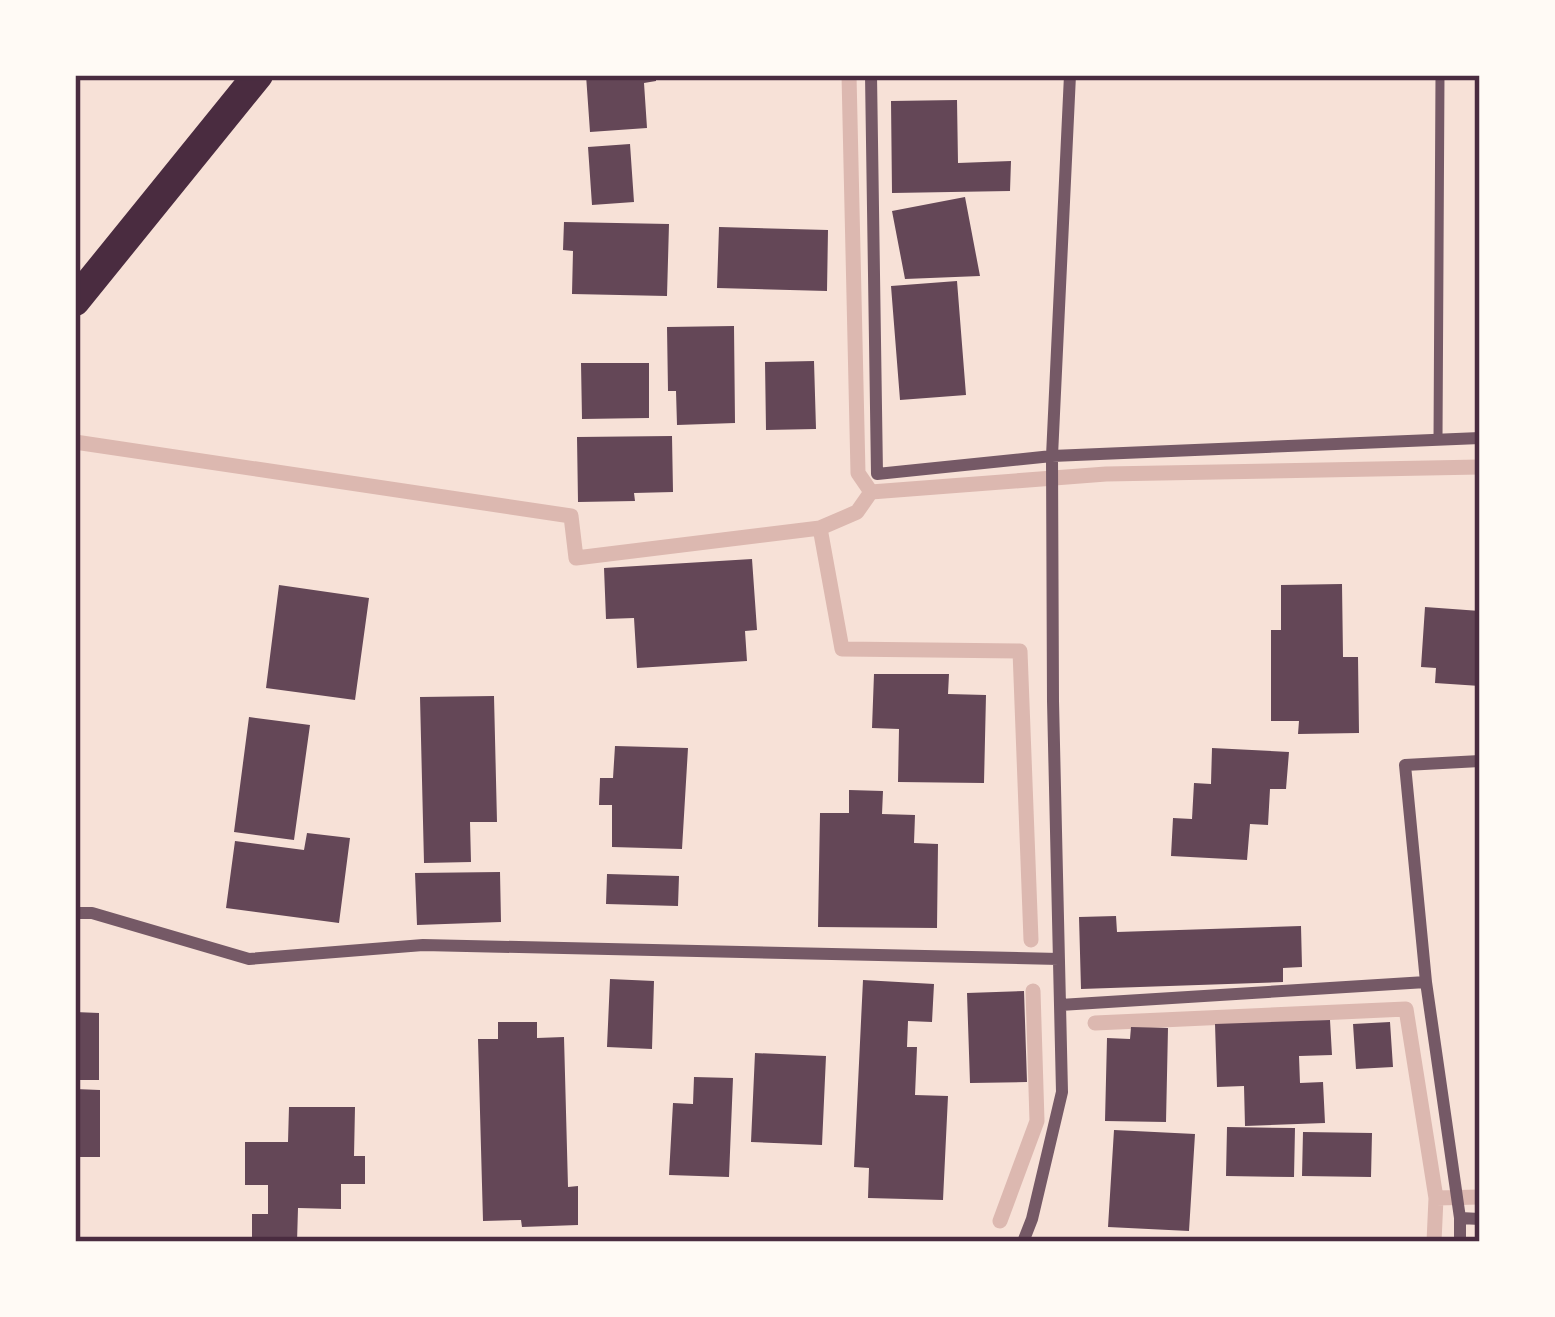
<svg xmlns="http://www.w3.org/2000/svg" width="1555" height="1317" font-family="'Titillium Web',sans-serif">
<rect width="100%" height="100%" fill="#f7e1d7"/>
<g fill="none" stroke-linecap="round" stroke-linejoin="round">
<path stroke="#dcb8b0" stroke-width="15" d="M 849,75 L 858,473 L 871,492
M 75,442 L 571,516 L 576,558 L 820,528 L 857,512 L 871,492 L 1106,474 L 1480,467
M 820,528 L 842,649 L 1020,651 L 1031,940
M 1095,1023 L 1406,1009 L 1436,1198 L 1434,1242
M 1436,1198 L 1480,1197
M 1000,1221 L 1037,1121 L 1033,991"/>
</g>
<path fill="#644757" d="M 586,75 L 656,75 L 656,81 L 644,83 L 647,128 L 590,132 Z
M 957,100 L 958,163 L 1011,161 L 1010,191 L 892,193 L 891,101 Z
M 630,144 L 634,202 L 592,205 L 588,147 Z
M 965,197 L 980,276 L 905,279 L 892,211 Z
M 564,222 L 669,224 L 667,296 L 572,294 L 573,251 L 563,250 Z
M 719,227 L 828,230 L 827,291 L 717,288 Z
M 957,281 L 966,395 L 900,400 L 891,286 Z
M 734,326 L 735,423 L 677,425 L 676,391 L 668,391 L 667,327 Z
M 814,361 L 816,429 L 766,430 L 765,362 Z
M 581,363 L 649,363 L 649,418 L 582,419 Z
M 672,436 L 673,492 L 634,493 L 635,501 L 578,502 L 577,437 Z
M 752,559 L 757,630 L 745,631 L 747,661 L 637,668 L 634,618 L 606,619 L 604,568 Z
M 1342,584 L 1343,657 L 1358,657 L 1359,733 L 1298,734 L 1299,721 L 1271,721 L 1271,630 L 1281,630 L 1281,585 Z
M 279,585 L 369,598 L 355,700 L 266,688 Z
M 1425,607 L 1480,611 L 1480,686 L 1435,683 L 1436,668 L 1421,667 Z
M 874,674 L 949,674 L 948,694 L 986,695 L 984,783 L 898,782 L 899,729 L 872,728 Z
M 494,696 L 497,822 L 470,822 L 471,862 L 424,863 L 420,697 Z
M 249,717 L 310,725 L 294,840 L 234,832 Z
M 615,746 L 688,748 L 682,849 L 612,847 L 612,805 L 599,805 L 600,778 L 613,778 Z
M 1212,748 L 1289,752 L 1286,789 L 1270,789 L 1268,825 L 1250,824 L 1247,860 L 1171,856 L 1173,818 L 1192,819 L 1194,783 L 1211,784 Z
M 849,790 L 883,791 L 882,814 L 915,815 L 914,843 L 938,844 L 937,928 L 818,927 L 820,813 L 849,813 Z
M 307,833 L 350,838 L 339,923 L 226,908 L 235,841 L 304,850 Z
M 500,872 L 501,922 L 417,925 L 415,873 Z
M 607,874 L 679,876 L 678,906 L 606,904 Z
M 1116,916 L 1117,932 L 1301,926 L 1302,967 L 1283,968 L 1283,982 L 1081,989 L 1079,917 Z
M 610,979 L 654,981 L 652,1049 L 607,1047 Z
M 863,980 L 934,984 L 932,1022 L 908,1021 L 907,1047 L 917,1047 L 915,1095 L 948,1096 L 943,1200 L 868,1198 L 869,1168 L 854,1167 Z
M 1024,991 L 1027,1082 L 970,1083 L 967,993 Z
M 75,1012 L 99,1013 L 99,1080 L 75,1080 Z
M 1330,1020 L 1332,1055 L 1299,1056 L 1300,1083 L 1323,1082 L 1325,1123 L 1245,1126 L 1244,1086 L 1217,1087 L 1215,1024 Z
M 498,1022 L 537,1022 L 537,1038 L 564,1037 L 568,1187 L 578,1186 L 578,1225 L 522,1227 L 521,1220 L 483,1221 L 478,1039 L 498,1039 Z
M 1390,1022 L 1393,1067 L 1356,1069 L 1353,1024 Z
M 1131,1027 L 1168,1028 L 1166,1122 L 1105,1121 L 1107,1038 L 1130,1039 Z
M 755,1053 L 826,1056 L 822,1145 L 751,1142 Z
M 694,1077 L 733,1078 L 729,1177 L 669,1175 L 673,1103 L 693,1104 Z
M 75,1089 L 100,1090 L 100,1157 L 75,1157 Z
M 289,1107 L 355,1107 L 354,1156 L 365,1156 L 365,1184 L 341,1184 L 341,1209 L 298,1208 L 297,1242 L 252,1242 L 252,1214 L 268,1214 L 268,1185 L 245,1185 L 245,1142 L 288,1142 Z
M 1227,1127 L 1295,1128 L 1294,1177 L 1226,1176 Z
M 1114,1130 L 1195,1134 L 1189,1231 L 1108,1227 Z
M 1303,1132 L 1372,1133 L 1371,1177 L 1302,1176 Z"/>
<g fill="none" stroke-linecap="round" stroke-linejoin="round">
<path stroke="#755966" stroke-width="9" d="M 1438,440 L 1440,75"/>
<path stroke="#755966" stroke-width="12" d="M 871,75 L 877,474 L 1052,456 L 1480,438
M 75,913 L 92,913 L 249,959 L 423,945 L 1059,959
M 1060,1005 L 1426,982
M 1460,1218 L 1480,1219
M 1023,1242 L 1032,1219 L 1062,1092 L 1053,701 L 1052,456 L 1070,75
M 1460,1242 L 1460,1218 L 1426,982 L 1405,765 L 1480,761"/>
<path stroke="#4a2c40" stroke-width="30" d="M 75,301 L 258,75"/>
</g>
<rect width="1555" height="1317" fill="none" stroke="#fffaf5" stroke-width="156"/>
<rect x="78" y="78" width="1399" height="1161" fill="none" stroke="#4a2c40" stroke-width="4.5"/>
</svg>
